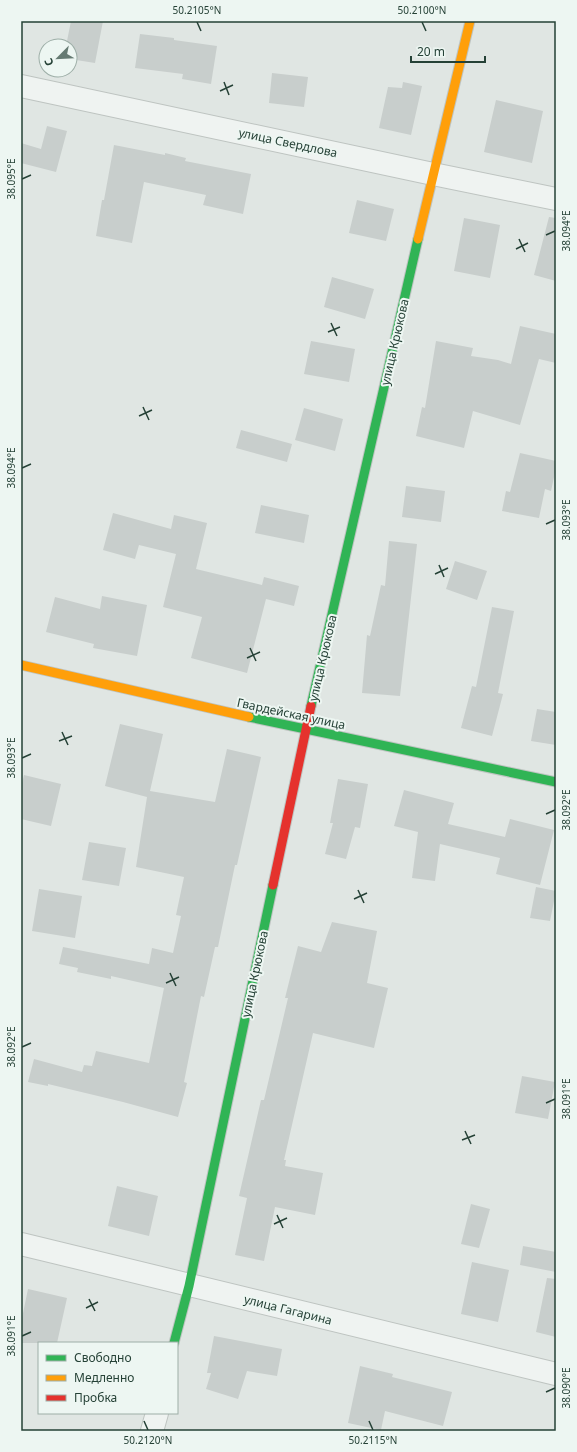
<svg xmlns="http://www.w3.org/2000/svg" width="577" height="1452" font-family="'Noto Sans',sans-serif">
<rect width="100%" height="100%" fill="#e0e6e3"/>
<path fill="#c8cecc" d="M 71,21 L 103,21 L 95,63 L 70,59 L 70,46 L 66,46 Z
M 140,34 L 174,38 L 174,40 L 217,46 L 211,84 L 182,79 L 183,74 L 135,68 Z
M 272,73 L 308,77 L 304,107 L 269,103 Z
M 403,82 L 422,86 L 411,135 L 379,128 L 388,87 L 402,88 Z
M 496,100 L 543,111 L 532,163 L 484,152 Z
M 47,126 L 67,131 L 56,172 L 21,163 L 21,143 L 41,149 Z
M 114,145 L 165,155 L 165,153 L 186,158 L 185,161 L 251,174 L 243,214 L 203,205 L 206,195 L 144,182 L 132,243 L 96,236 L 102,200 L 104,200 Z
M 357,200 L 394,209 L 386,241 L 349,233 Z
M 549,217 L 556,218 L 556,281 L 534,275 Z
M 464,218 L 500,225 L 490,278 L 454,271 Z
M 332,277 L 374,289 L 365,319 L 324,307 Z
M 520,326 L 556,334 L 556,363 L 539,359 L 520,425 L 473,411 L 464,448 L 416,436 L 422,407 L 425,408 L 436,341 L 473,348 L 471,356 L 498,360 L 511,364 Z
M 311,341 L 355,349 L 349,382 L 304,374 Z
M 304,408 L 343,419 L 335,451 L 295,440 Z
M 241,430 L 292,444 L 287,462 L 236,448 Z
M 520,453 L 556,461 L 556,468 L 551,491 L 545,489 L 539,518 L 502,511 L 506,491 L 510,492 Z
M 406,486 L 445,491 L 441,522 L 402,517 Z
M 261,505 L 309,515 L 304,543 L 255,533 Z
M 113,513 L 171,529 L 174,515 L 207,523 L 196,569 L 262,585 L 264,577 L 299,586 L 294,606 L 266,599 L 247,673 L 191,658 L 202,617 L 163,607 L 176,554 L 139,545 L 135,559 L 103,550 Z
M 389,541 L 417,544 L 400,696 L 362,693 L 367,635 L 370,636 L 381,585 L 385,586 Z
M 455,561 L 487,571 L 477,600 L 446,589 Z
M 102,596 L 147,605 L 137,656 L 93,648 L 94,644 L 46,632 L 55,597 L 100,609 Z
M 492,607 L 514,611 L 498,693 L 503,694 L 492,736 L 461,728 L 472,686 L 476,687 Z
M 537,709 L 556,712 L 556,745 L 531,741 Z
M 120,724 L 163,734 L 150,791 L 215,802 L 227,749 L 261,757 L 237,865 L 235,865 L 218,947 L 215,947 L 204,997 L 201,996 L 184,1082 L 187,1083 L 178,1117 L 123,1102 L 48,1084 L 48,1086 L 28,1082 L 34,1059 L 82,1072 L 84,1065 L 92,1066 L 96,1051 L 149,1063 L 164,988 L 111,976 L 111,979 L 77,972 L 78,968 L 59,964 L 63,947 L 149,964 L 152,948 L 173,953 L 181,916 L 176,915 L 184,877 L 136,867 L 147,797 L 105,786 Z
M 24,775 L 61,784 L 51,826 L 21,819 L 21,787 Z
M 338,779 L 368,784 L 360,828 L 355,827 L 346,859 L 325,854 L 333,823 L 330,823 Z
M 404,790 L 454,803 L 448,824 L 505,837 L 510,819 L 554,830 L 540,885 L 496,874 L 500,858 L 440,844 L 435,881 L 412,878 L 418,832 L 394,826 Z
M 89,842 L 126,848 L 119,886 L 82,880 Z
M 536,887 L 556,891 L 550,921 L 530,918 Z
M 39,889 L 82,896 L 75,938 L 32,931 Z
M 332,922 L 377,931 L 367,983 L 388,988 L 374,1048 L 313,1033 L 284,1160 L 286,1160 L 285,1166 L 323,1173 L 315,1215 L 275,1207 L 264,1261 L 235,1255 L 247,1198 L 239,1196 L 261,1100 L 264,1100 L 288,998 L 285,998 L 298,946 L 321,952 Z
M 522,1076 L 555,1082 L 548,1119 L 515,1113 Z
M 117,1186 L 158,1196 L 149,1236 L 108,1226 Z
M 471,1204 L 490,1209 L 479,1248 L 461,1244 Z
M 523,1246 L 556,1252 L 556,1272 L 520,1265 Z
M 472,1262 L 509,1270 L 498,1322 L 461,1314 Z
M 547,1278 L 556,1279 L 556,1337 L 536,1332 Z
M 28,1289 L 67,1298 L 57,1343 L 21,1343 L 21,1323 Z
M 214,1336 L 282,1349 L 277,1376 L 247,1371 L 238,1399 L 206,1389 L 211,1373 L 207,1373 Z
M 360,1366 L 393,1374 L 392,1377 L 452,1392 L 443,1426 L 385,1411 L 381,1430 L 348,1423 Z"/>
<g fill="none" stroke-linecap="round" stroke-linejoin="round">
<g stroke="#bec4c1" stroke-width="24">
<path id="street" d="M 21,86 L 433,174 L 556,199
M 21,1244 L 556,1374
M 152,1431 L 157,1413"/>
</g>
<g stroke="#bec4c1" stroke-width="11">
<path id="fast" d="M 311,706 L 418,239
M 249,717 L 556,782
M 174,1343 L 189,1286 L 273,885"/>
</g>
<g stroke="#bec4c1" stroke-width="11">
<path id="slow" d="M 418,239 L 470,21
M 21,665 L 249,717"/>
</g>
<g stroke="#bec4c1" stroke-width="11">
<path id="jam" d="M 273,885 L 311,706"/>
</g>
<use href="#street" stroke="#eff3f1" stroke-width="22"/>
<use href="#fast" stroke="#30b455" stroke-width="9"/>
<use href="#slow" stroke="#ff9f0a" stroke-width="9"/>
<use href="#jam" stroke="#e5322d" stroke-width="9"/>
</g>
<path fill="none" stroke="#254136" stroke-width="1.5" d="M 197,22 L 201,31M 422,22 L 426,31M 224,82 L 229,95M 220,91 L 233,85M 22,179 L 31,175M 546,235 L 555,231M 519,239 L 525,252M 516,249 L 528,243M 331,323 L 337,336M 328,332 L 340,327M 143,407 L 149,420M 139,416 L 152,410M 22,468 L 31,464M 546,524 L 555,520M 439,565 L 444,577M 435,574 L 448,568M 250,648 L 256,661M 247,658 L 260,652M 62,732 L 68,745M 59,741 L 72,736M 22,758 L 31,754M 546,814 L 555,810M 358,890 L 364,903M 354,899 L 367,893M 170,973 L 176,986M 166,983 L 179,977M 22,1047 L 31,1043M 546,1103 L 555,1099M 465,1131 L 471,1144M 462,1140 L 475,1135M 277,1215 L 283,1228M 274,1224 L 287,1218M 89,1299 L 95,1311M 86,1308 L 98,1302M 22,1336 L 31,1332M 546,1392 L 555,1388M 144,1421 L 148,1430M 369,1421 L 373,1430"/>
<g text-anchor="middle" stroke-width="4" stroke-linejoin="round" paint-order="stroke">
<g font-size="12" fill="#254136" stroke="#edf6f2">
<text transform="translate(288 143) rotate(12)" y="4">улица Свердлова</text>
<text transform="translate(395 342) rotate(-77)" y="4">улица Крюкова</text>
<text transform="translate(323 658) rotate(-77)" y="4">улица Крюкова</text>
<text transform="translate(291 714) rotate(12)" y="4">Гвардейская улица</text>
<text transform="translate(255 974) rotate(-78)" y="4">улица Крюкова</text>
<text transform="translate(288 1310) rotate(14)" y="4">улица Гагарина</text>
</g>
</g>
<rect width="577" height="1452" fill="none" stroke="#edf6f2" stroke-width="44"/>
<rect x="38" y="1342" width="140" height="72" fill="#edf6f2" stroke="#9daea7"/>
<rect x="46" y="1355" width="20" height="6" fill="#30b455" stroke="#9daea7"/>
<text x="74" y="1362" font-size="12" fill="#254136">Свободно</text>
<rect x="46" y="1375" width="20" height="6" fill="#ff9f0a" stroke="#9daea7"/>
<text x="74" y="1382" font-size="12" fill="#254136">Медленно</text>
<rect x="46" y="1395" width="20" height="6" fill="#e5322d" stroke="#9daea7"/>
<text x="74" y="1402" font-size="12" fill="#254136">Пробка</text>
<g transform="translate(58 58) rotate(246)"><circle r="19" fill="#edf6f2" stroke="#9daea7"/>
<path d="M0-3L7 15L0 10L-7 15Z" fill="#667b73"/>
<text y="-6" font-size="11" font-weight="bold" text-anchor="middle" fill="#254136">С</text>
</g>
<path d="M411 56v6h74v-6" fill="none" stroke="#254136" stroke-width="2"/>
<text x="417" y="56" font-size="12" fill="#254136" stroke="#edf6f2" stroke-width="3" paint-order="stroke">20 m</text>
<rect x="22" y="22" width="533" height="1408" fill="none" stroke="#254136" stroke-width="1.5"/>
<g font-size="10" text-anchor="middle" fill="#254136">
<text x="197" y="14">50.2105°N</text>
<text x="422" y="14">50.2100°N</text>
<text transform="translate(11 179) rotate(-90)" y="4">38.095°E</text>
<text transform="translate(566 231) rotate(-90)" y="4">38.094°E</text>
<text transform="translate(11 468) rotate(-90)" y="4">38.094°E</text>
<text transform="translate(566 520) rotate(-90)" y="4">38.093°E</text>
<text transform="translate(11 758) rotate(-90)" y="4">38.093°E</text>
<text transform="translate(566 810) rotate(-90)" y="4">38.092°E</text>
<text transform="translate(11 1047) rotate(-90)" y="4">38.092°E</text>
<text transform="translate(566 1099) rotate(-90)" y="4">38.091°E</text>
<text transform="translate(11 1336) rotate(-90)" y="4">38.091°E</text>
<text transform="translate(566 1388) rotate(-90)" y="4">38.090°E</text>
<text x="148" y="1444">50.2120°N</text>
<text x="373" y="1444">50.2115°N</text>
</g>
</svg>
